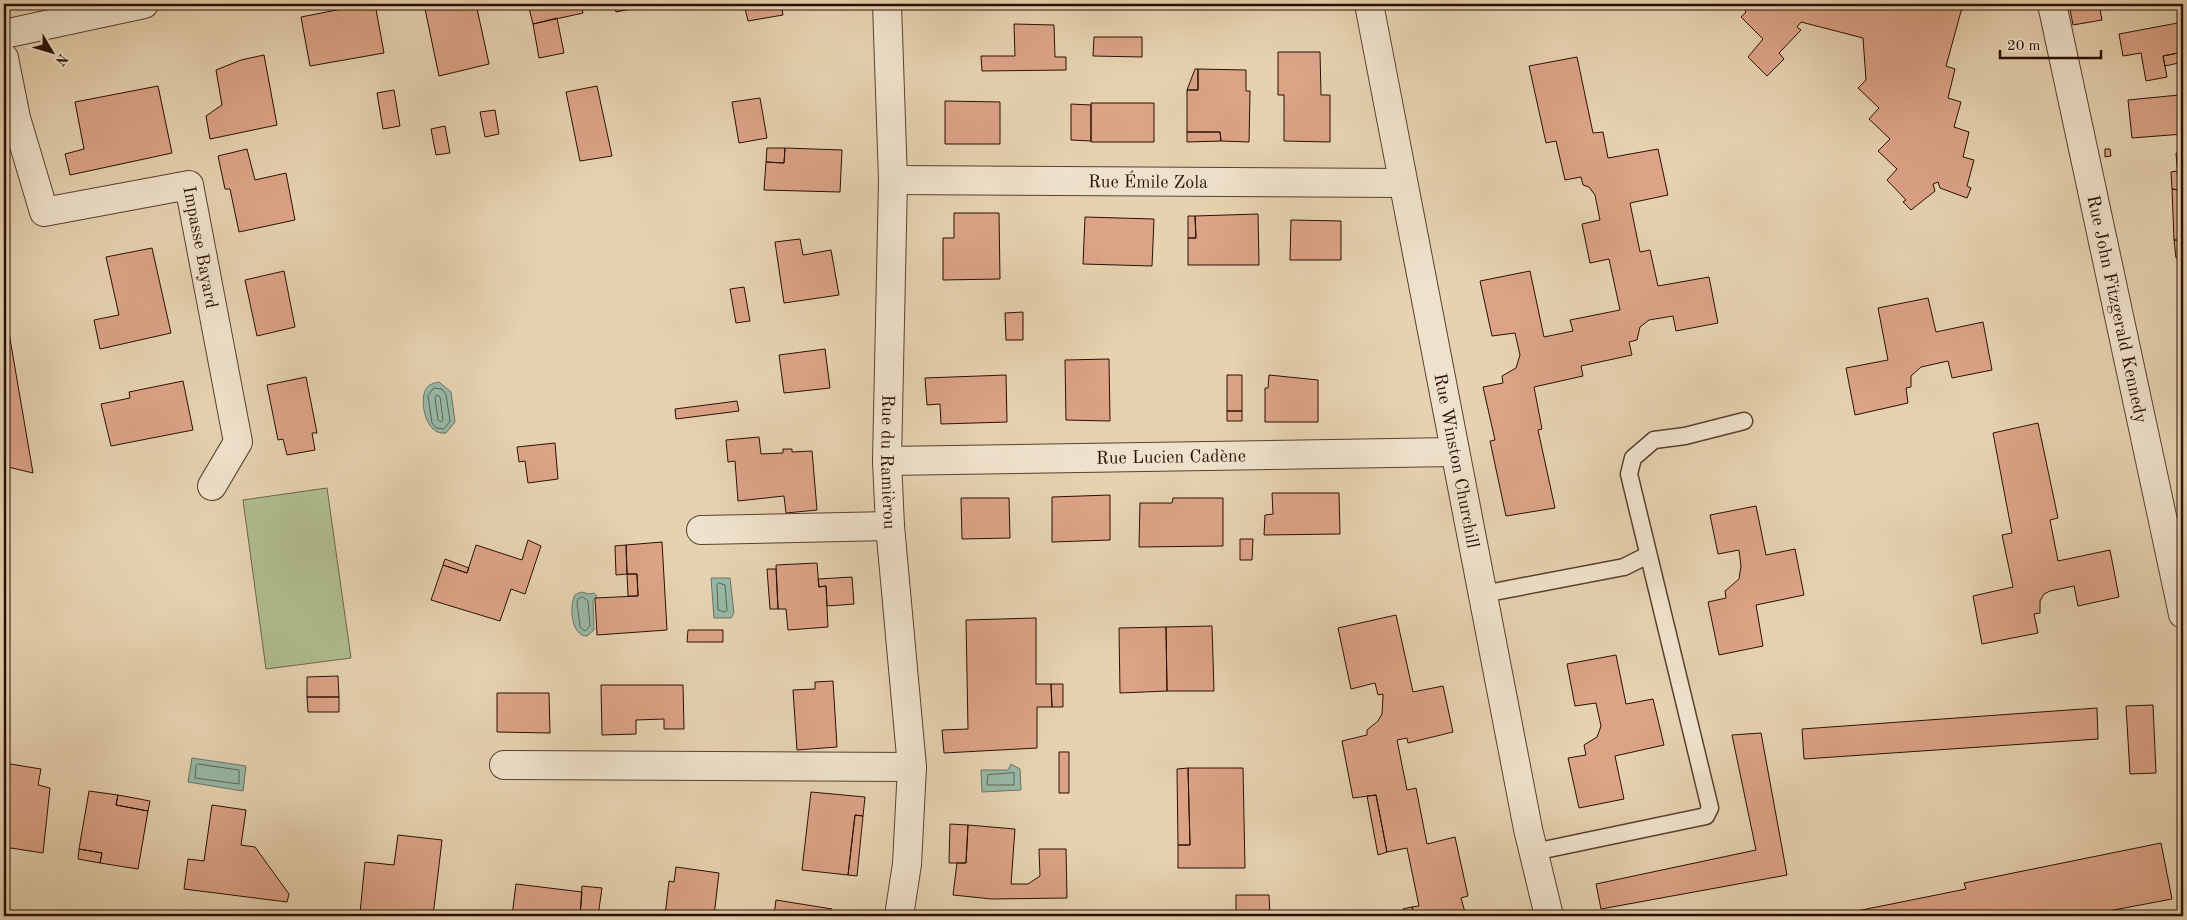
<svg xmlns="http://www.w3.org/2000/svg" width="2187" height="920" font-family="'Old Standard TT',serif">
<rect width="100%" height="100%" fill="#e6d2b0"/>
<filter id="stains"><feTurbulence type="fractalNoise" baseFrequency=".004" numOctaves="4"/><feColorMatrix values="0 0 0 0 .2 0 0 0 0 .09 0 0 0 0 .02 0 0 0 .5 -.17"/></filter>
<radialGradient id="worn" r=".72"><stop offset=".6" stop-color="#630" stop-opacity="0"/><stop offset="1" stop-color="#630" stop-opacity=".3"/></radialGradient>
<path fill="#b0bd8f" stroke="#6d664a" d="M 327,488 L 351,658 L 266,669 L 243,500 Z"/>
<path fill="#97b8a6" stroke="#6b7465" d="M 439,382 L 451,392 L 455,422 L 446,433 C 425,436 419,400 426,389 C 429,384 434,383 439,382 Z
M 711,578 L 730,578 L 734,613 L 731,618 L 714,618 Z
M 581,592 L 589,594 L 594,593 L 597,596 L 593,601 L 594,630 L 587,636 C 571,636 569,606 575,595 Z
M 192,758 L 246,766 L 243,791 L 188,782 Z
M 1011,764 L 1020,769 L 1021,790 L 982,792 L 981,770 L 1008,770 Z"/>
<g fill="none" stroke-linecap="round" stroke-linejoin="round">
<path stroke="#606455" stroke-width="1" d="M 434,388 L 442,389 L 446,395 L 450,421 L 444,429 L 436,428 L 432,423 L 428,396 Z
M 437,395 L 440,397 L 443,420 L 441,422 L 438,420 L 435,398 Z
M 719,583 L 725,585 L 727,610 L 725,612 L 718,610 L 717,585 Z
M 583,597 L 588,601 L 590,626 L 585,631 L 580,627 L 577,602 L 578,599 Z
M 198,764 L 239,770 L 239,784 L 195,778 L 196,766 Z
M 1014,773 L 1014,785 L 987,785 L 988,775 Z"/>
</g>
<path fill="#dca387" stroke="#2a0f04" d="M 367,4 L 375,4 L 384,53 L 310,66 L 301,17 Z
M 424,4 L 476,4 L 489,64 L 439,76 Z
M 528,4 L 581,4 L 583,13 L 533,24 Z
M 614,4 L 657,4 L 616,12 Z
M 744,4 L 781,4 L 783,15 L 748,21 Z
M 1740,4 L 1963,4 L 1946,66 L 1955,69 L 1948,98 L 1961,102 L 1954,127 L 1969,132 L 1963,157 L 1974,160 L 1967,186 L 1971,188 L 1967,198 L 1940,188 L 1938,182 L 1933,184 L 1935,191 L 1911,210 L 1903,202 L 1906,200 L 1887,180 L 1897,169 L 1878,151 L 1890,139 L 1869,119 L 1879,108 L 1858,88 L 1866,80 L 1863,38 L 1801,22 L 1797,27 L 1801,30 L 1779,53 L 1784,59 L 1767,76 L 1748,57 L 1763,39 L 1741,17 L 1746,12 Z
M 2069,4 L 2099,4 L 2102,20 L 2073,25 Z
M 557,18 L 564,53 L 539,58 L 533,24 Z
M 2183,22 L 2183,52 L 2163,56 L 2167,77 L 2146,81 L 2141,53 L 2123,56 L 2119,34 Z
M 1014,24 L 1054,25 L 1055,57 L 1066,57 L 1066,70 L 982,71 L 981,56 L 1015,56 Z
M 1094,37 L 1142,37 L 1142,57 L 1093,56 Z
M 1278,52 L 1320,52 L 1321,95 L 1330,95 L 1330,142 L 1284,141 L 1284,95 L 1278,95 Z
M 2183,52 L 2183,62 L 2165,66 L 2163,56 Z
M 264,55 L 277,125 L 210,139 L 206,116 L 222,105 L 216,70 L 241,60 Z
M 1577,57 L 1593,133 L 1603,132 L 1608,158 L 1658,149 L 1668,195 L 1630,203 L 1640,252 L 1650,250 L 1658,286 L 1709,277 L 1718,323 L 1676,331 L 1673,316 L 1649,320 L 1640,327 L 1637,340 L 1629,342 L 1632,355 L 1581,366 L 1583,376 L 1534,387 L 1542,429 L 1538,430 L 1555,508 L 1506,516 L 1490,441 L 1495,440 L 1483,387 L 1503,383 L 1502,376 L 1516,368 L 1520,355 L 1515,333 L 1492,336 L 1480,281 L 1530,271 L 1544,337 L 1573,331 L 1570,320 L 1620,310 L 1609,259 L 1590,263 L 1582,224 L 1600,220 L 1595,195 L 1589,187 L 1583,185 L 1581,177 L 1565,180 L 1556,141 L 1546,143 L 1529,66 Z
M 1195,69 L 1198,69 L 1198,90 L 1187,90 Z
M 1198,69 L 1246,70 L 1246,91 L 1250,91 L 1249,142 L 1221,141 L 1220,132 L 1187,132 L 1187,90 L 1198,90 Z
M 158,86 L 172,153 L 70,175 L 65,154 L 84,149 L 75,102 Z
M 597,86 L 612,156 L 580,161 L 566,92 Z
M 394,90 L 400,126 L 383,129 L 377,93 Z
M 2179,95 L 2183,134 L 2132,138 L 2128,100 Z
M 760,98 L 767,138 L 739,143 L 732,102 Z
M 945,101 L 1000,102 L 1000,144 L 945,144 Z
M 1091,103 L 1154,103 L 1154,142 L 1091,142 Z
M 1071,104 L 1091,105 L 1091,141 L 1071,140 Z
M 495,110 L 499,134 L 485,137 L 480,112 Z
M 445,126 L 450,153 L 436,155 L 431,129 Z
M 1187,132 L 1220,132 L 1221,141 L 1187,142 Z
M 767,148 L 785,148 L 784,163 L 766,162 Z
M 785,148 L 842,150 L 840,192 L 764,190 L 766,162 L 784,163 Z
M 247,149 L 255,180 L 286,173 L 295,220 L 239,232 L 230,189 L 225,189 L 218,156 Z
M 2105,149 L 2110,149 L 2111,156 L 2105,157 Z
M 2176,153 L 2183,153 L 2183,276 L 2181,240 L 2174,240 L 2172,189 L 2179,190 Z
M 2177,171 L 2179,190 L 2172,189 L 2171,172 Z
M 954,213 L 999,213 L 1000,279 L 943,280 L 943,238 L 954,238 Z
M 1258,214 L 1259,265 L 1188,265 L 1188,238 L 1196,238 L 1195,216 Z
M 1188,216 L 1195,216 L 1196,238 L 1188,238 Z
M 1085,217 L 1154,219 L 1152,266 L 1083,264 Z
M 1291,220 L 1341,221 L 1341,260 L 1290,260 Z
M 800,239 L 803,255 L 831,250 L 839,295 L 784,303 L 775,242 Z
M 2174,240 L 2181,240 L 2182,258 L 2176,258 Z
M 152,248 L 171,333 L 100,349 L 94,320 L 119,315 L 106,257 Z
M 284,271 L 295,327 L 257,336 L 245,280 Z
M 744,287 L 750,321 L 736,323 L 730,289 Z
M 1928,298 L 1936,332 L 1983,322 L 1992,370 L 1952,378 L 1948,361 L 1921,367 L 1911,376 L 1911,387 L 1906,388 L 1908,403 L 1855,415 L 1846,368 L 1888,360 L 1878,308 Z
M 1023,312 L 1023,340 L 1006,340 L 1005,313 Z
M 9,333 L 33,473 L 4,466 L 4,334 Z
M 825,349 L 830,388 L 784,393 L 779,355 Z
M 1109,359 L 1110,421 L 1066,420 L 1065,360 Z
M 1006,375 L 1007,422 L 941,424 L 940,404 L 927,405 L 925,378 Z
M 1227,375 L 1242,375 L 1242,411 L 1227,411 Z
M 1269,375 L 1318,380 L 1318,422 L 1265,422 L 1265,388 L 1268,388 Z
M 306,377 L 317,433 L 312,433 L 315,450 L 287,455 L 283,439 L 278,440 L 267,385 Z
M 183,381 L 193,430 L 111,446 L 101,404 L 130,398 L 129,392 Z
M 2183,392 L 2183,421 L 2178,394 Z
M 737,401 L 739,411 L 676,419 L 675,409 Z
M 1227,411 L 1242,411 L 1242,421 L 1227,421 Z
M 2038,423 L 2058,518 L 2050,520 L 2058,561 L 2110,550 L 2119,597 L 2078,606 L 2074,586 L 2050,591 L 2044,594 L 2040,601 L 2040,613 L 2034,614 L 2038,633 L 1982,644 L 1973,596 L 2013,587 L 2002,535 L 2012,533 L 1993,433 Z
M 759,437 L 761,454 L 783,453 L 783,449 L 792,449 L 792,452 L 812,451 L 817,510 L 786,513 L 784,496 L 738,501 L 735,461 L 728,462 L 726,440 Z
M 555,443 L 558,479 L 528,483 L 525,461 L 519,462 L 517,447 Z
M 1272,493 L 1339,493 L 1340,534 L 1264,535 L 1265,515 L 1273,514 Z
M 1110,495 L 1110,540 L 1052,542 L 1052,497 Z
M 961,498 L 1009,498 L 1010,538 L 962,539 Z
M 1173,498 L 1223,498 L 1223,546 L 1139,547 L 1140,503 L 1172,503 Z
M 1756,506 L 1766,555 L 1795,549 L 1804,595 L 1756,605 L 1763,646 L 1719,655 L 1708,602 L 1726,598 L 1725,591 L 1739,579 L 1741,566 L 1739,550 L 1718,554 L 1710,515 Z
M 1240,539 L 1253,539 L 1252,560 L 1240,560 Z
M 528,540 L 541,546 L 525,594 L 511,589 L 500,621 L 431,600 L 443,565 L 467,573 L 476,545 L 522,560 Z
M 662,542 L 667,630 L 597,635 L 595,598 L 638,596 L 637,574 L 627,574 L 626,545 Z
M 626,545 L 627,574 L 616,575 L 615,546 Z
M 445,559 L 469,568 L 467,573 L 443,565 Z
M 817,563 L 819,587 L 826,586 L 828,627 L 788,630 L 786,609 L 778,609 L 776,565 Z
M 767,569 L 776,569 L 778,609 L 770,609 Z
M 627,574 L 637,574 L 638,596 L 628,596 Z
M 852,577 L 854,604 L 827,606 L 826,586 L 819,587 L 818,579 Z
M 1396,615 L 1413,692 L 1443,686 L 1453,732 L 1408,743 L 1407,738 L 1397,740 L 1407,790 L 1416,788 L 1427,844 L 1455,837 L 1468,896 L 1461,898 L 1466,916 L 1414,916 L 1412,907 L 1419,906 L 1407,848 L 1387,852 L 1376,795 L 1353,798 L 1342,741 L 1367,735 L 1367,730 L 1378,721 L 1382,714 L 1383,696 L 1383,694 L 1378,695 L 1375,683 L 1351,689 L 1338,628 Z
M 1036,618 L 1036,684 L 1051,684 L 1052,707 L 1037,707 L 1037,748 L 944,753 L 942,730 L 968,729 L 966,620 Z
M 1212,626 L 1214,691 L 1167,691 L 1166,627 Z
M 1166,627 L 1167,691 L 1120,693 L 1119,628 Z
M 688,630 L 723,630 L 723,642 L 687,642 Z
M 1616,655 L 1626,704 L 1653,699 L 1664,745 L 1615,756 L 1624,799 L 1579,808 L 1568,758 L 1586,755 L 1584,745 L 1597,737 L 1601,726 L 1596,703 L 1575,706 L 1567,664 Z
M 338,676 L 339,697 L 307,697 L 307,677 Z
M 833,681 L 837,747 L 797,750 L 793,690 L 815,689 L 815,682 Z
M 1051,684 L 1063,684 L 1063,707 L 1052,707 Z
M 601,685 L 683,685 L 684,729 L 664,729 L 664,719 L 636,720 L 636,734 L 602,735 Z
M 497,693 L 549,693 L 550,733 L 497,732 Z
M 307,697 L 339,697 L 339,712 L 308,712 Z
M 2153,705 L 2156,773 L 2130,774 L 2126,706 Z
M 2097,708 L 2098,739 L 1804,759 L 1802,729 Z
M 1761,733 L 1787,875 L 1601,909 L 1596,884 L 1756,850 L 1732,735 Z
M 1059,752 L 1069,752 L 1069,793 L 1059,793 Z
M 4,763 L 41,769 L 38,785 L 50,788 L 43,853 L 4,847 L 8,809 L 4,808 Z
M 1188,768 L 1190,845 L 1178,845 L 1177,769 Z
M 1188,768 L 1243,768 L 1245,868 L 1178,868 L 1178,845 L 1190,845 Z
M 89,791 L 118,795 L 116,805 L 148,811 L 138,869 L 100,863 L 102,853 L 79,849 Z
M 811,792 L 865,797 L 863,816 L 855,815 L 848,875 L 802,870 Z
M 118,795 L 150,801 L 148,811 L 116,805 Z
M 1376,795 L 1387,852 L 1378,855 L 1367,796 Z
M 212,805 L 246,810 L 241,845 L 255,847 L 289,894 L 287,902 L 184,889 L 188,859 L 204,861 Z
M 855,815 L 863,816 L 857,876 L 848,875 Z
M 950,824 L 968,825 L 966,863 L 949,863 Z
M 968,825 L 1015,829 L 1011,884 L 1028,884 L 1040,876 L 1039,849 L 1066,849 L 1067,898 L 992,899 L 953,895 L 957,863 L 966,863 Z
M 398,835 L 442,840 L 433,916 L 386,916 L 360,913 L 365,862 L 394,865 Z
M 2161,843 L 2172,899 L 2082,916 L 1832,916 L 1966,889 L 1964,883 Z
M 79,849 L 102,853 L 100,863 L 78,859 Z
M 676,867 L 719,873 L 714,916 L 665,916 L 669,881 L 674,882 Z
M 516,884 L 582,892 L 580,916 L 512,916 Z
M 582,886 L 602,888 L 598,916 L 580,916 Z
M 1236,895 L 1269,895 L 1270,916 L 1236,916 Z
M 776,900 L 832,909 L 831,916 L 774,916 Z
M 1412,907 L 1414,916 L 1405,916 L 1403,909 Z
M 947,912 L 1016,916 L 947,916 Z"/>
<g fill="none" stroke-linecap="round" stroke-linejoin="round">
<g stroke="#59402f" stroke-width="19">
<path id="service" d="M 1483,594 L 1624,567 L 1648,555
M 1534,852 L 1706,816 L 1710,808 L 1629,474 L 1633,458 L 1654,440 L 1685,436 L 1744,421"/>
</g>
<g stroke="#59402f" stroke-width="30">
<g id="minor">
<path id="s1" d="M 1369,4 L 1528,829 L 1549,916"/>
<path id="s2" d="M 2052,4 L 2183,614"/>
<path d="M 4,34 L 144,4"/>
<path id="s3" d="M 4,58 L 16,118 L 44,212 L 189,185 L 238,442 L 212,486"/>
<path id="s4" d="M 893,180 L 1402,183"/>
<path id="s5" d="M 887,461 L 1454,452"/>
<path d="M 701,530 L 890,526"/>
<path d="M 504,765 L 912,767"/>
</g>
</g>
<g stroke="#59402f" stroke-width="30">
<g id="tertiary">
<path id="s6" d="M 887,4 L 893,180 L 887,461 L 890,526 L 912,767 L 907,864 L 899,916"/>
</g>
</g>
<use href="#service" stroke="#efe2cc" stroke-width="16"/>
<use href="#minor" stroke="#efe2cc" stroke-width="28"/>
<use href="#tertiary" stroke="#efe2cc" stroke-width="28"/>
</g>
<g text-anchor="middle" stroke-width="4" stroke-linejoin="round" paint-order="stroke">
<g font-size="18" fill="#2a0f04" stroke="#efe2cc">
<text dy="6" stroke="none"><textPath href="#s4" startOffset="255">Rue Émile Zola</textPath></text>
<text dy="6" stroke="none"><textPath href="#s3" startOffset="370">Impasse Bayard</textPath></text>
<text dy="6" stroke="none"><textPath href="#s2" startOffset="312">Rue John Fitzgerald Kennedy</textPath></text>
<text dy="6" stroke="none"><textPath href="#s5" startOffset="284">Rue Lucien Cadène</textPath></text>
<text dy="6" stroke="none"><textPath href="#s6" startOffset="458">Rue du Ramièrou</textPath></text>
<text dy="6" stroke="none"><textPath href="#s1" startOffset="465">Rue Winston Churchill</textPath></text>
</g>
</g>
<rect width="2187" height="920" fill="none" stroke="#e6d2b0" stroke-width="20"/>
<rect x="5" y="5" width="2177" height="910" fill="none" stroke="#2a0f04" stroke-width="2.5"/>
<rect x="10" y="10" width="2167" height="900" fill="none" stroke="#2a0f04"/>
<g transform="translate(52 52) rotate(128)" stroke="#efe2cc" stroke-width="4" paint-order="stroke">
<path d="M0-4L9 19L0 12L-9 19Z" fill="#2a0f04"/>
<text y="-8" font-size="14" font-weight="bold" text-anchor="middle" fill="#2a0f04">N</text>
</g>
<path d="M2000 50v8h101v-8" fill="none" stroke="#2a0f04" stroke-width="2.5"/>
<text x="2007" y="50" font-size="15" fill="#2a0f04" stroke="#efe2cc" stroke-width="4" paint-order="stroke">20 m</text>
<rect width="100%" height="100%" filter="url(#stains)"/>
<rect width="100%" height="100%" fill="url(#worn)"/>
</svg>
